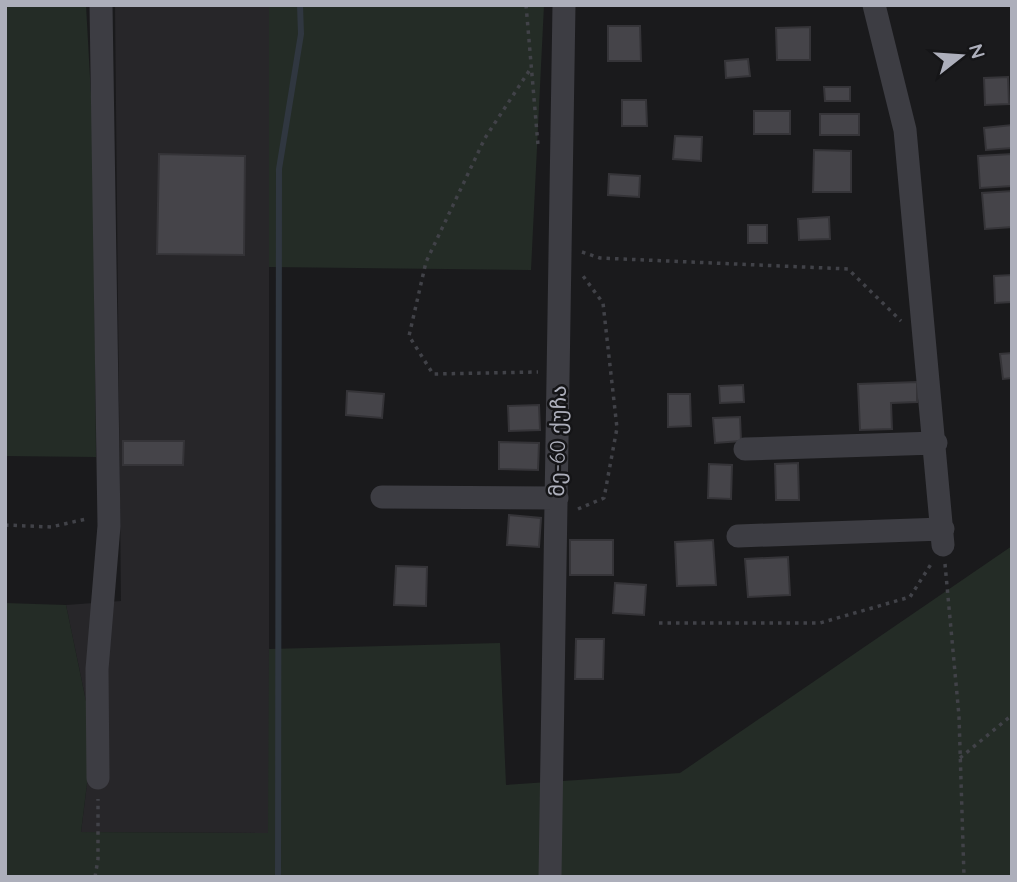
<svg xmlns="http://www.w3.org/2000/svg" width="1017" height="882" font-family="Quicksand,'Noto Sans Georgian',sans-serif">
<rect width="100%" height="100%" fill="#1a1a1c"/>
<path fill="#272629" d="M 115,5 L 269,5 L 269,833 L 81,832 L 93,735 L 66,605 L 121,601 Z"/>
<path fill="#242c26" d="M 5,5 L 86,5 L 93,132 L 96,457 L 5,456 Z
M 269,5 L 544,5 L 531,270 L 269,267 Z
M 1012,546 L 1012,877 L 5,877 L 5,603 L 66,605 L 93,735 L 81,832 L 268,833 L 269,649 L 500,643 L 506,785 L 680,773 Z"/>
<g fill="none" stroke-linecap="round" stroke-linejoin="round">
<path stroke="#303740" stroke-width="6" d="M 278,877 L 279,169 L 301,34 L 300,5"/>
</g>
<path fill="#454449" stroke="#353438" stroke-width="2" d="M 608,26 L 640,26 L 641,61 L 608,61 Z
M 810,27 L 810,60 L 777,60 L 776,28 Z
M 748,59 L 750,76 L 726,78 L 725,61 Z
M 1008,77 L 1009,104 L 985,105 L 984,78 Z
M 824,87 L 850,87 L 850,101 L 825,101 Z
M 622,100 L 646,100 L 647,126 L 622,126 Z
M 754,111 L 790,111 L 790,134 L 754,134 Z
M 820,114 L 859,114 L 859,135 L 820,135 Z
M 1012,125 L 1012,148 L 986,150 L 984,128 Z
M 675,136 L 702,137 L 701,161 L 673,159 Z
M 814,150 L 851,151 L 851,192 L 813,192 Z
M 159,154 L 245,156 L 244,255 L 157,254 Z
M 1012,154 L 1012,186 L 980,188 L 978,156 Z
M 609,174 L 640,176 L 639,197 L 608,195 Z
M 1012,191 L 1012,227 L 985,229 L 982,193 Z
M 829,217 L 830,239 L 799,240 L 798,219 Z
M 748,225 L 767,225 L 767,243 L 748,243 Z
M 1012,275 L 1012,302 L 995,303 L 994,276 Z
M 1012,353 L 1012,378 L 1003,379 L 1000,354 Z
M 917,382 L 917,402 L 891,403 L 892,429 L 860,430 L 858,384 Z
M 743,385 L 744,402 L 720,403 L 719,386 Z
M 347,391 L 384,394 L 382,418 L 346,415 Z
M 668,394 L 690,394 L 691,426 L 668,427 Z
M 539,405 L 540,430 L 509,431 L 508,406 Z
M 740,417 L 741,441 L 715,443 L 713,418 Z
M 123,441 L 184,441 L 183,465 L 123,465 Z
M 499,442 L 539,443 L 538,470 L 499,469 Z
M 798,463 L 799,500 L 776,500 L 775,464 Z
M 709,464 L 732,465 L 731,499 L 708,498 Z
M 509,515 L 541,518 L 539,547 L 507,545 Z
M 570,540 L 613,540 L 613,575 L 570,575 Z
M 713,540 L 716,585 L 677,586 L 675,542 Z
M 788,557 L 790,595 L 748,597 L 745,559 Z
M 396,566 L 427,567 L 426,606 L 394,605 Z
M 615,583 L 646,585 L 644,615 L 613,613 Z
M 576,639 L 604,639 L 603,679 L 575,679 Z"/>
<g fill="none" stroke-linecap="round" stroke-linejoin="round">
<path stroke="#414248" stroke-width="3.5" stroke-dasharray="3.5 5" stroke-linecap="butt" d="M 526,5 L 538,145
M 529,71 L 485,138 L 426,262 L 409,336 L 433,374 L 538,372
M 582,252 L 600,258 L 848,269 L 901,321
M 578,509 L 604,498 L 617,428 L 603,303 L 583,276
M 5,525 L 51,527 L 86,519
M 945,564 L 959,716 L 964,877
M 659,623 L 820,623 L 910,597 L 933,561
M 960,758 L 1012,715
M 95,877 L 98,859 L 98,799"/>
<path stroke="#3d3d43" stroke-width="23" d="M 874,5 L 905,130 L 943,545
M 745,449 L 936,443
M 382,497 L 557,498
M 738,536 L 943,529
M 98,778 L 97,669 L 109,526 L 101,5
M 550,877 L 564,5"/>
</g>
<g text-anchor="middle" stroke-width="5" stroke-linejoin="round" paint-order="stroke">
<g font-size="21" fill="#adafbb" stroke="#151517">
<text transform="translate(558 441) rotate(-89)" y="7">მე-60 ქუჩა</text>
</g>
</g>
<rect width="1017" height="882" fill="none" stroke="#adafbb" stroke-width="14"/>
<g transform="translate(961 56) rotate(73)" stroke="#151517" stroke-width="5" paint-order="stroke">
<path d="M0-5L12 26L0 18L-12 26Z" fill="#adafbb"/>
<text y="-10" font-size="19" font-weight="bold" text-anchor="middle" fill="#adafbb">N</text>
</g>
</svg>
